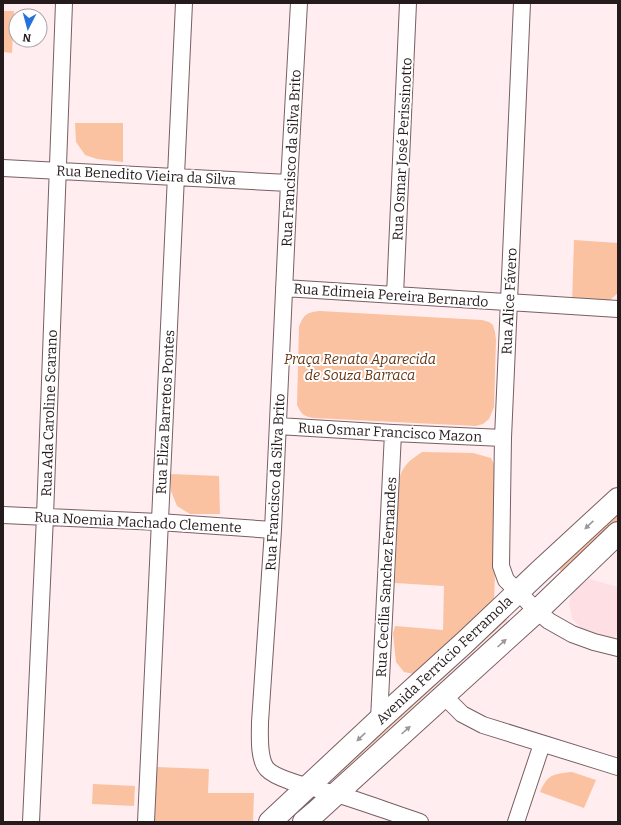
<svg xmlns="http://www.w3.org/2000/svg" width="621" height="825" font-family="Bitter,serif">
<rect width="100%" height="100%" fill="#ffedf0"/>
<path fill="#fedfe4" d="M 589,579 L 618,587 L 618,629 L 614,640 L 584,631 L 572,618 L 569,603 L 572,592 Z"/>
<path fill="#fbc2a1" d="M 3,11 L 14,11 L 12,53 L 3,52 Z
M 75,123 L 123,123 L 123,162 L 97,159 L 85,155 L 76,142 Z
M 574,240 L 618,243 L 618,293 L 609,301 L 572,304 Z
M 320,311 L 482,320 L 489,322 L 493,325 L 495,332 L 496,340 L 494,407 L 489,419 L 483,424 L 476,426 L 314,418 C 303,416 302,415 297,405 L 299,327 C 303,315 307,312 320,311 Z
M 422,452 L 473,453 L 491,458 L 498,472 L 494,605 L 414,674 L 404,672 L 396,662 L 393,634 L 395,626 L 443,630 L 444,586 L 395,583 L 399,479 C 403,465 410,460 422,452 Z
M 170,474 L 219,476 L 220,514 L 190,514 L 177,506 L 171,491 Z
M 618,509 L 618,521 L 562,572 L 555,565 Z
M 501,613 L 507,620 L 334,779 L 329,780 Z
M 156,767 L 209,769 L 208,793 L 254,793 L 253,822 L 155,822 Z
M 572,772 L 596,780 L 584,808 L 540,792 C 548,774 553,774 572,772 Z
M 93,784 L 135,786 L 134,806 L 92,804 Z"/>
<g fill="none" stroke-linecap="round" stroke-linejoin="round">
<g stroke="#785f63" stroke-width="18">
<path id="street" d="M 299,3 L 289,183 L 273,530 L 260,722 C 260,735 258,759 267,769 C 278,781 319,789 336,794 C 364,802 392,813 420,822
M 522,3 L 503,438 L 501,566 L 506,580 L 537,611 L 549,621 L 572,634 L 594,642 L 618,648
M 3,168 L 289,183
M 284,288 L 618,309
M 395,295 L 408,3
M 278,426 L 393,433 L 503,438
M 3,515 L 159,522 L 273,530
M 444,696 L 462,714 L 483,725 L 618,767
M 379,720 L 393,433
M 31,822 L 45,516 L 64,3
M 146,822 L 184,3
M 516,822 L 542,744"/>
</g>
<g stroke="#785f63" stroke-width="24">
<path id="secondary" d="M 270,822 L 379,720 L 464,643 L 540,571 L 618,499
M 304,822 L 317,811 L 537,611 L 618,533"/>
</g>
<use href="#street" stroke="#fff" stroke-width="16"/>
<use href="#secondary" stroke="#fff" stroke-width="22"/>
</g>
<defs><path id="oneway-solid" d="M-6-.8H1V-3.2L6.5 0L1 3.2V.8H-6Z"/></defs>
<g fill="#9d9899">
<use href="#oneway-solid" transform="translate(589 525) rotate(137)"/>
<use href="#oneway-solid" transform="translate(502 643) rotate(-42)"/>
<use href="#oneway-solid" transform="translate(406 730) rotate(-42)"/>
<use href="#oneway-solid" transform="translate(361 737) rotate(136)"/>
</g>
<g text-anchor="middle" stroke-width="4" stroke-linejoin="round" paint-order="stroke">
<g font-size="14" fill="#251a1c" stroke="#fff">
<text transform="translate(402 149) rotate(-87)" y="5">Rua Osmar José Perissinotto</text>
<text transform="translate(291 158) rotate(-87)" y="5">Rua Francisco da Silva Brito</text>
<text transform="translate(146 175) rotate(3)" y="5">Rua Benedito Vieira da Silva</text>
<text transform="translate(391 295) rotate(4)" y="5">Rua Edimeia Pereira Bernardo</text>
<text transform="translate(509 301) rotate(-87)" y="5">Rua Alice Fávero</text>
<text transform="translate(165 412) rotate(-87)" y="5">Rua Eliza Barretos Pontes</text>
<text transform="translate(49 413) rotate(-88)" y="5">Rua Ada Caroline Scarano</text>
<text transform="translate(390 432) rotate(3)" y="5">Rua Osmar Francisco Mazon</text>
<text transform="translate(275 482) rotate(-87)" y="5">Rua Francisco da Silva Brito</text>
<text transform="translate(138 522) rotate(3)" y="5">Rua Noemia Machado Clemente</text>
<text transform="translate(386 577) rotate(-87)" y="5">Rua Cecília Sanchez Fernandes</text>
<text transform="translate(444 660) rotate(-43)" y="5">Avenida Ferrúcio Ferramola</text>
</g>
<g font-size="14" font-style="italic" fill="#683513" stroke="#fff">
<text x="360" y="364">Praça Renata Aparecida<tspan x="360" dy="16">de Souza Barraca</tspan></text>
</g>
</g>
<rect width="621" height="825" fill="none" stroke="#251a1c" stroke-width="8"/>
<g transform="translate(28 28) rotate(186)"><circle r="19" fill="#ffffff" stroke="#a8a3a4"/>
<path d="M0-3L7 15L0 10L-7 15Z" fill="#2672dd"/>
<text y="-6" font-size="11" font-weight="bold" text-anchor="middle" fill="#251a1c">N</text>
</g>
</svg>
